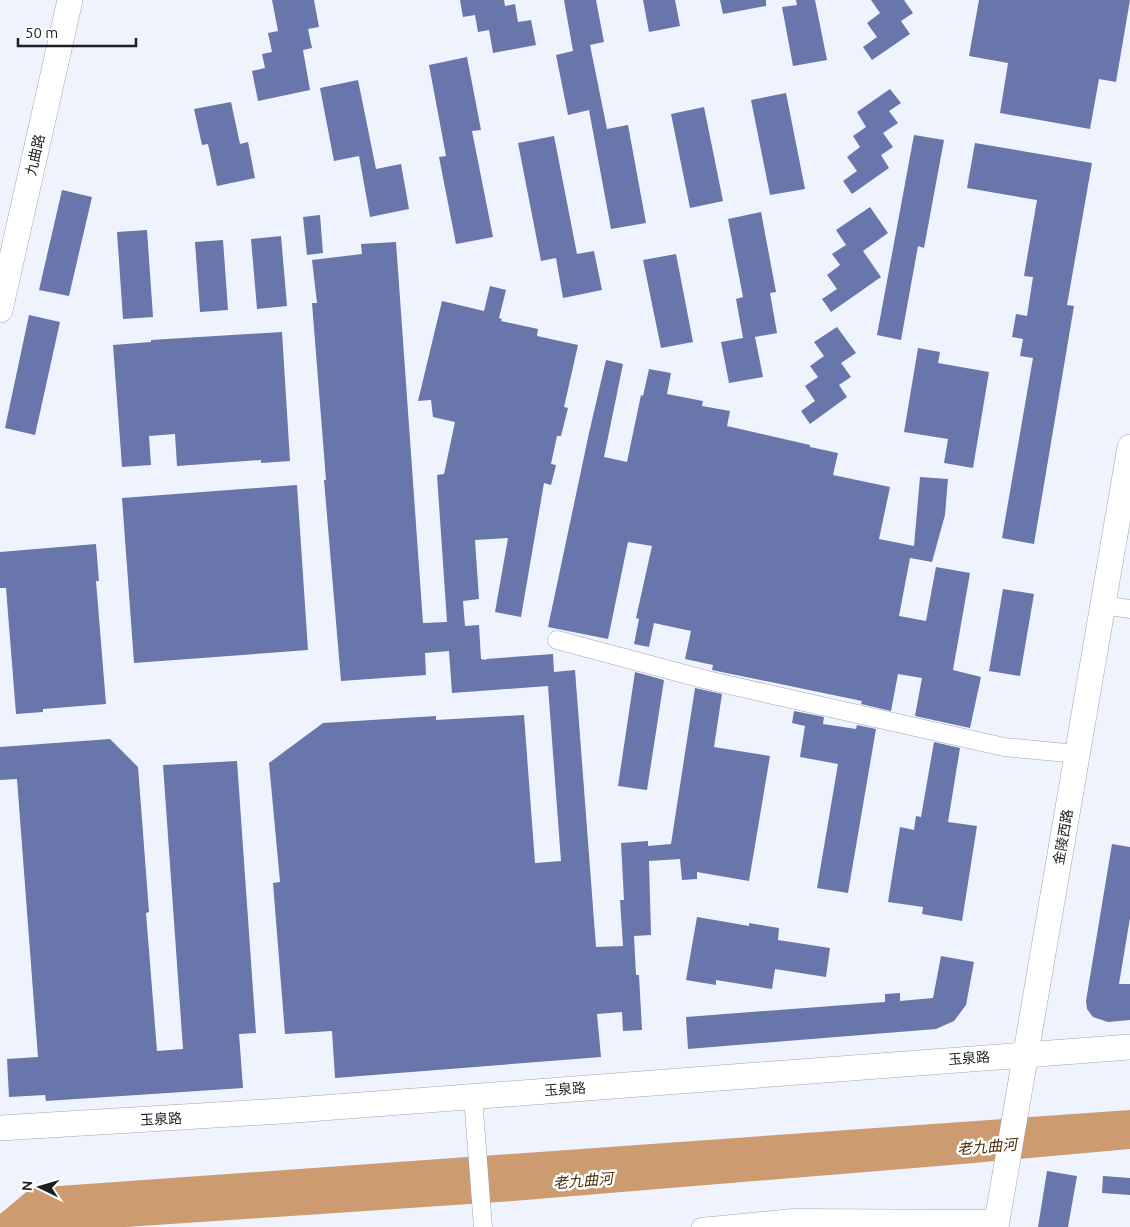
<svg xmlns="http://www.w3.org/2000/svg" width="1130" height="1227" font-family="Ubuntu,'Noto Sans SC',sans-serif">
<rect width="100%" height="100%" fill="#eff3fd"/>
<path fill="#cc9b70" d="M 1130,1110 L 1130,1149 L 951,1165 L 513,1201 L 126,1227 L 0,1227 L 0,1214 L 31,1188 Z"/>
<path fill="#6876ab" d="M 272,0 L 314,0 L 319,27 L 308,29 L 312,48 L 303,50 L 310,90 L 258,101 L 252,71 L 265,68 L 262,54 L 272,52 L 268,33 L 278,31 Z
M 460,0 L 504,0 L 505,6 L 515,4 L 518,22 L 531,20 L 536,45 L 493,53 L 489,30 L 478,32 L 475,15 L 463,17 Z
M 564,0 L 596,0 L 604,42 L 590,45 L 607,129 L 628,125 L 646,223 L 611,229 L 589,110 L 568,115 L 556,55 L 573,51 Z
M 643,0 L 675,0 L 680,26 L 649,32 Z
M 720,0 L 766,0 L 766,6 L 723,14 Z
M 796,0 L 815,0 L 827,60 L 793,66 L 782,7 L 797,5 Z
M 871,0 L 904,0 L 913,13 L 901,21 L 910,34 L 872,60 L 863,47 L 877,37 L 867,23 L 880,13 Z
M 979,0 L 1130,0 L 1116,82 L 1099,79 L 1090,129 L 1000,113 L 1008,63 L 969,56 Z
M 467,57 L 481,130 L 472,131 L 493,237 L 456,244 L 439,157 L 446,156 L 429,65 Z
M 358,80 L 376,169 L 401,164 L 409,209 L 370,217 L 359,156 L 334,161 L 320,88 Z
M 890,89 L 901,103 L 889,111 L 898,123 L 883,133 L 893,147 L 881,155 L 889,168 L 852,194 L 843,181 L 857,171 L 847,157 L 860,147 L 853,136 L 866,127 L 857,112 Z
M 786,93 L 805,189 L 770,195 L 751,100 Z
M 231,102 L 240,144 L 248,142 L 255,178 L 217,186 L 208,144 L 202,145 L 194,109 Z
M 704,107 L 723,201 L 690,208 L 671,114 Z
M 914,135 L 944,140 L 924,248 L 918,246 L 901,340 L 877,335 Z
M 554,136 L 577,254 L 594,251 L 602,290 L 563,298 L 556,258 L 541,261 L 518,143 Z
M 975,143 L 1092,163 L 1067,305 L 1074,306 L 1034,544 L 1002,538 L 1033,358 L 1020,356 L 1023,339 L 1012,337 L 1016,314 L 1027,316 L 1033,277 L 1024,276 L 1037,200 L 967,188 Z
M 62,190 L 92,197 L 69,296 L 39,290 Z
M 870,207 L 888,233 L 863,251 L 881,277 L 831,312 L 822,299 L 837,289 L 827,275 L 840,265 L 832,254 L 846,245 L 836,230 Z
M 761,212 L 776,292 L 770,293 L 777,333 L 755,337 L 763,377 L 729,383 L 721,342 L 743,338 L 736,299 L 743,297 L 728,219 Z
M 320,215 L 323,253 L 307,255 L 303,217 Z
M 147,230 L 153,317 L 123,319 L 117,232 Z
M 281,236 L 287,306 L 257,309 L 251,239 Z
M 223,240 L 228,310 L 200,312 L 195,242 Z
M 396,242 L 423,623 L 447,622 L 437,475 L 444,474 L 455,422 L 433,417 L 431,400 L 418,401 L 442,301 L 484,311 L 490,286 L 506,290 L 499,318 L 502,319 L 501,321 L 538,329 L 537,336 L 578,345 L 564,407 L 568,408 L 561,436 L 557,436 L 551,464 L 556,465 L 551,485 L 544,483 L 521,617 L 495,612 L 508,538 L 475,540 L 479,599 L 463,601 L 465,626 L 479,625 L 481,659 L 486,660 L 486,659 L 553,654 L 554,672 L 575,670 L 596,947 L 623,946 L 620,900 L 624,900 L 621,843 L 648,841 L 648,846 L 671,844 L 695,688 L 722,694 L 714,747 L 770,756 L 749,881 L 697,872 L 697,879 L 682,880 L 680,859 L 649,861 L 651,935 L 634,936 L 636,975 L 639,975 L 642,1030 L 623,1031 L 622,1012 L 597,1014 L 601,1057 L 335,1078 L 332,1031 L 285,1034 L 273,883 L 280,882 L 269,763 L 323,723 L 436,716 L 436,720 L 524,715 L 535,863 L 561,861 L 548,686 L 452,693 L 449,651 L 425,653 L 426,675 L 341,681 L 324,480 L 326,480 L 312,303 L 317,303 L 312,260 L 362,254 L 361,244 Z
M 676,254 L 693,342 L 661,348 L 643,260 Z
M 29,315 L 60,322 L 35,435 L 5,428 Z
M 837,327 L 856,353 L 841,363 L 851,377 L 839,385 L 847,397 L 810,424 L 801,411 L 815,401 L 805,386 L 818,377 L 810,366 L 824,356 L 814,342 Z
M 282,332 L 290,461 L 261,463 L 261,460 L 177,466 L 175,434 L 149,436 L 151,465 L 122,467 L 113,345 L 151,342 L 151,340 Z
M 918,348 L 940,352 L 938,363 L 989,372 L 973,468 L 944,463 L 948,439 L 904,432 Z
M 606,360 L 623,364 L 604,457 L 627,462 L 641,395 L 643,396 L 649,369 L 671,373 L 667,394 L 703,401 L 702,406 L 730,411 L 727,426 L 810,445 L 810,447 L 838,453 L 833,475 L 890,487 L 879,539 L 914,546 L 920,477 L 948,479 L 945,515 L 932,562 L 910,558 L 899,616 L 926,621 L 936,567 L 970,573 L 953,670 L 981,677 L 970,728 L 915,716 L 922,678 L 898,674 L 891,711 L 861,704 L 862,701 L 712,670 L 713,665 L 685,659 L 691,631 L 654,623 L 649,647 L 634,644 L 639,619 L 636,618 L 652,546 L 628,542 L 608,639 L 548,627 L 589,433 Z
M 297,485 L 308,650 L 134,663 L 122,498 Z
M 96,544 L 99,581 L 96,581 L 106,704 L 43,709 L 43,712 L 16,714 L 6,588 L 0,588 L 0,552 Z
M 1003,589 L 1034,594 L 1020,676 L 989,671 Z
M 635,672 L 664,680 L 647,790 L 618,786 Z
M 794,711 L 824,717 L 823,724 L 856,729 L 857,725 L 876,729 L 848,893 L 817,888 L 838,764 L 800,757 L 805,726 L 792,723 Z
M 110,739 L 138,767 L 149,912 L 146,913 L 157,1051 L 183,1049 L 163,765 L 237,761 L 256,1033 L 239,1034 L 243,1088 L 46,1101 L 45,1095 L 9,1097 L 7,1059 L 38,1057 L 17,779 L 0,780 L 0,747 Z
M 934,742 L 960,748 L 948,822 L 977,826 L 962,921 L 922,914 L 923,907 L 888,902 L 900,827 L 914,830 L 916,816 L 921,817 Z
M 1112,844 L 1130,847 L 1130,918 L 1119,984 L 1130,984 L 1130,1020 L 1108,1022 L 1093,1017 L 1087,1009 L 1086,1001 Z
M 697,917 L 749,926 L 749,923 L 779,928 L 778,940 L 830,948 L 826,977 L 775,969 L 772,989 L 716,980 L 716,985 L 686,980 Z
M 941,956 L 974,962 L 966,1005 L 954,1021 L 936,1029 L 688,1049 L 686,1017 L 885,1002 L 885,994 L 900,993 L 900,1001 L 933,998 Z
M 1047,1171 L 1077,1176 L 1068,1227 L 1038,1227 Z
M 1103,1176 L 1130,1178 L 1130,1195 L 1102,1193 Z"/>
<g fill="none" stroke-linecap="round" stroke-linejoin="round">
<g stroke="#a2a5af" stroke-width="19">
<path id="street" d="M 1103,605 L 1130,609
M 557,640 L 707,680 L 1004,747 L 1077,754
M 473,1097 L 483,1227
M 701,1227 L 793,1218 L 998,1219"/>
</g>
<g stroke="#a2a5af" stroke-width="26">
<path id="secondary" d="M 0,310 L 70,0
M 0,1128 L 282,1111 L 1130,1047
M 996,1227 L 1130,447"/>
</g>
<use href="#street" stroke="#fff" stroke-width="18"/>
<use href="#secondary" stroke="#fff" stroke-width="25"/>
</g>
<g text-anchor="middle" stroke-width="5" stroke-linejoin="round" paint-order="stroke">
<g font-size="14" fill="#1e1f22" stroke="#fff">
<text transform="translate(35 155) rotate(-77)" y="5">九曲路</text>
<text transform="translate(1063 837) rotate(-80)" y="5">金陵西路</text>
<text transform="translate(969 1058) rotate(-4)" y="5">玉泉路</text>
<text transform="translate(565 1089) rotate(-4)" y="5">玉泉路</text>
<text transform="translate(161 1119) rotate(-3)" y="5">玉泉路</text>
</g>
<g font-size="15" font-style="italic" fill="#4e2d0a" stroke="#fff">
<text transform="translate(987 1147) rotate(-5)" y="5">老九曲河</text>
<text transform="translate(583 1181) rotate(-5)" y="5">老九曲河</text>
</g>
</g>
<g transform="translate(40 1187) rotate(275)" stroke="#ffffff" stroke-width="4" paint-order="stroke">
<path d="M0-4L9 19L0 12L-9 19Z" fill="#1e1f22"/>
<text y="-8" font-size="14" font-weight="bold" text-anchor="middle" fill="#1e1f22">N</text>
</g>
<path d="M18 38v8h118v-8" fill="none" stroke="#1e1f22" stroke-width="2.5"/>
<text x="25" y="38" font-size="15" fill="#1e1f22" stroke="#ffffff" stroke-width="4" paint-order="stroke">50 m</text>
</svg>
